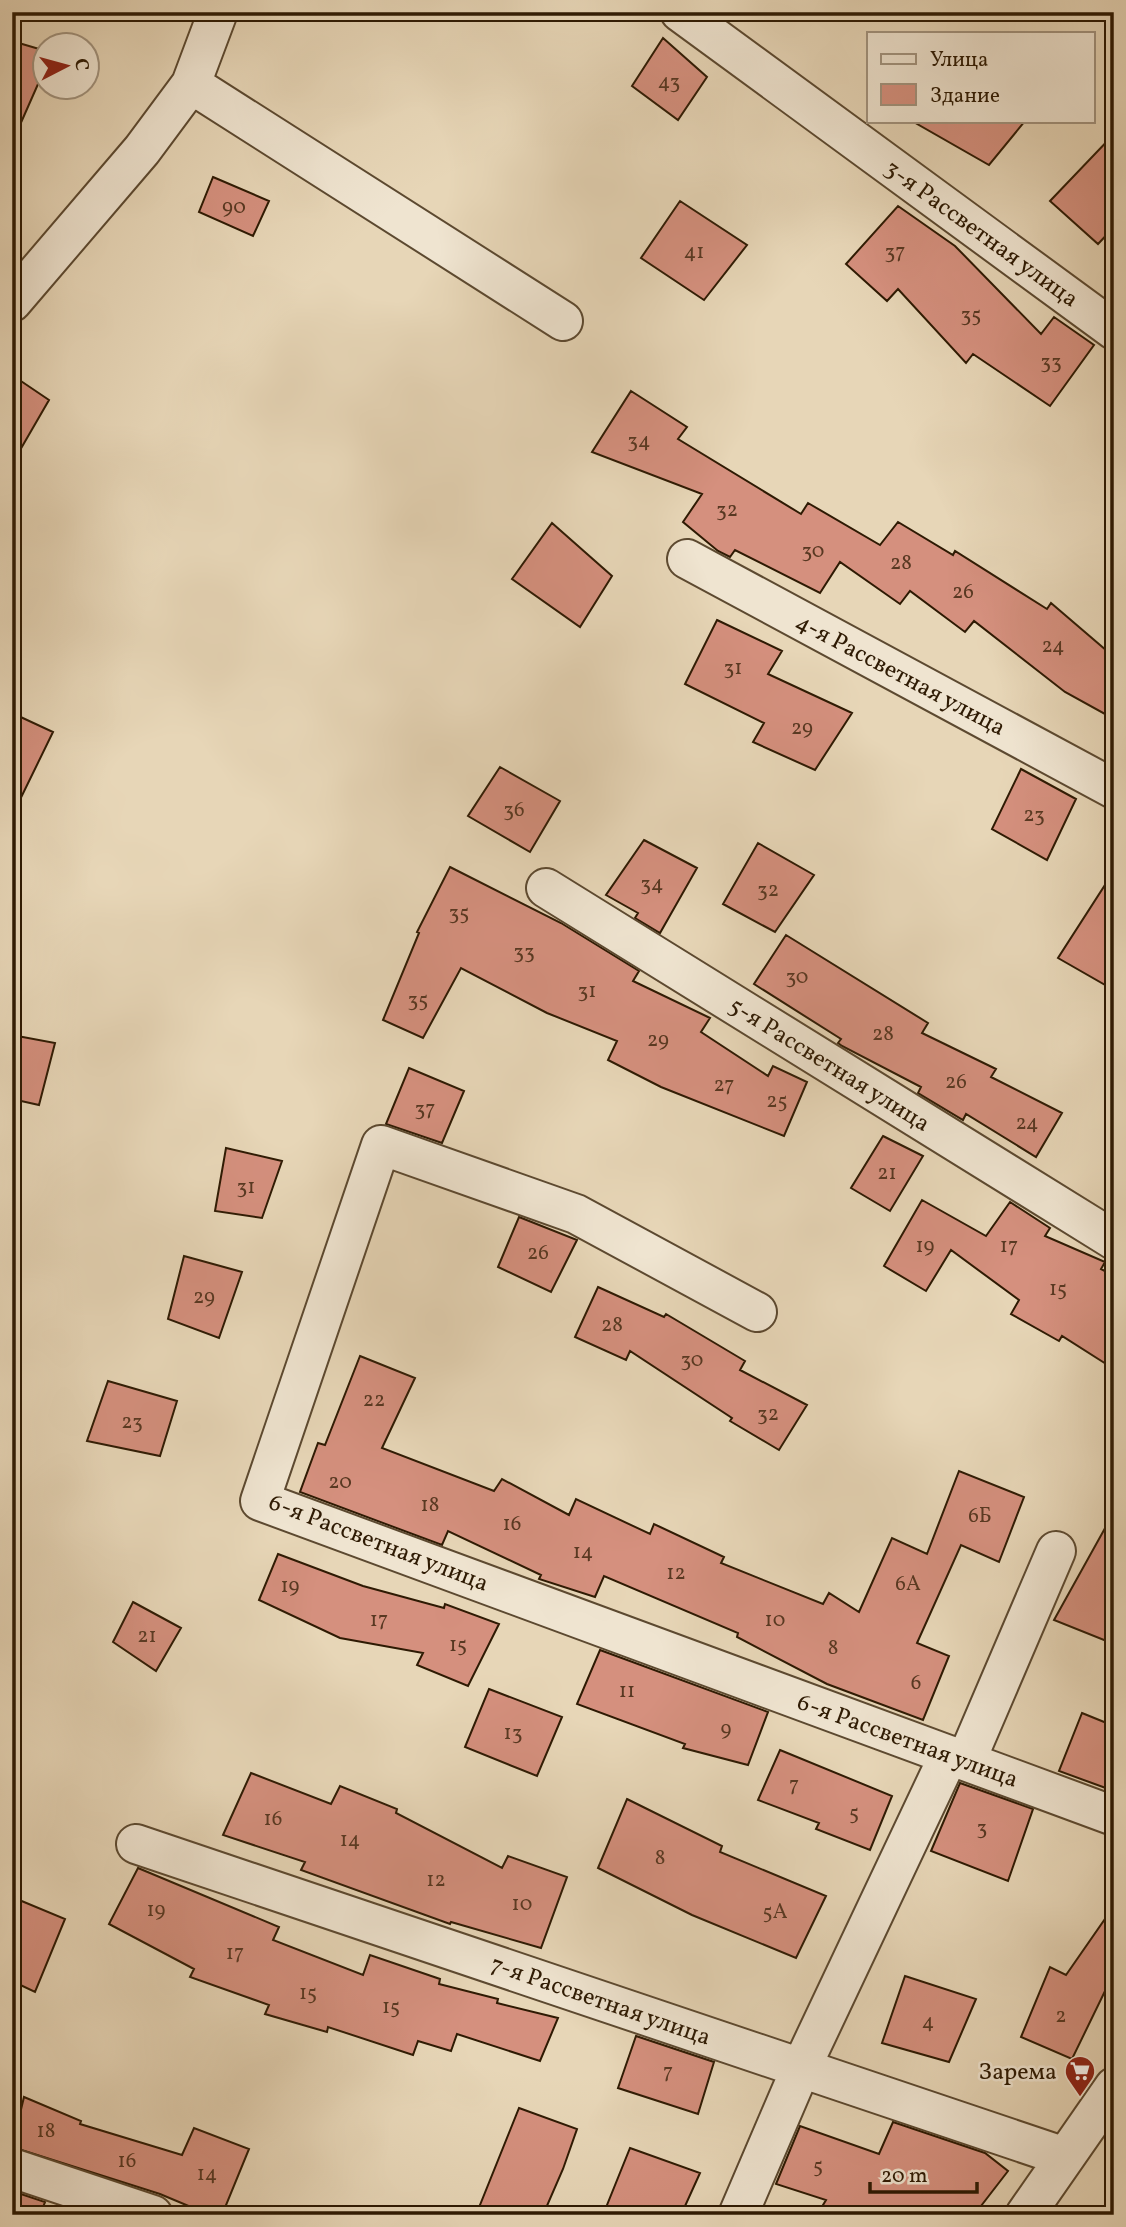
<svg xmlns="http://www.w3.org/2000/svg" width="1126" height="2227" font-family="Vollkorn,serif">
<rect width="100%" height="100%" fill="#e7d6b7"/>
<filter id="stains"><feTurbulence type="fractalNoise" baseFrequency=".00286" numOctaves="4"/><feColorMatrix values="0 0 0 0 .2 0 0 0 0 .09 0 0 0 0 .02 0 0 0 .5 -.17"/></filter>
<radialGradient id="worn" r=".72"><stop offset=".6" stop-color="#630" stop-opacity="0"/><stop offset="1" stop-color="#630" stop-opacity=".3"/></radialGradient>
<path fill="#d5907e" stroke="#2e1a03" stroke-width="2" d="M 663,38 L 707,77 L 678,120 L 632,86 Z
M 12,41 L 46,51 L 46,66 L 12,143 Z
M 912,121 L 1025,121 L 989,165 Z
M 1114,134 L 1114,227 L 1098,244 L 1050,201 Z
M 213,177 L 269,201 L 253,236 L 199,212 Z
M 680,201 L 747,245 L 704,300 L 641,258 Z
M 898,206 L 955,246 L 1041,334 L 1054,317 L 1094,345 L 1050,406 L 973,354 L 966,363 L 898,289 L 887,301 L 846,264 Z
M 12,375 L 49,400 L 12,464 Z
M 631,391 L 687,427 L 678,439 L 801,514 L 808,503 L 880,545 L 898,522 L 953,555 L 955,551 L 1047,609 L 1051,603 L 1114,657 L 1114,719 L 1065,692 L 974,621 L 965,632 L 910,591 L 900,604 L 840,562 L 820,593 L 735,550 L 730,557 L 718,551 L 683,522 L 702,494 L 592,452 Z
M 552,523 L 612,576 L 580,627 L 512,579 Z
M 717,620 L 782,651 L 768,674 L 852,713 L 815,770 L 753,742 L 764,723 L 685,684 Z
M 12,713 L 53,732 L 12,816 Z
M 500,767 L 560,801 L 530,852 L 468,816 Z
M 1021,769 L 1076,799 L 1047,860 L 992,829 Z
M 644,840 L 697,868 L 660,933 L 635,918 L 638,913 L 606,895 Z
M 758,843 L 814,875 L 775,932 L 723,904 Z
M 450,867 L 561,923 L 639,971 L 633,981 L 710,1018 L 701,1032 L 768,1076 L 773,1066 L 807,1082 L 784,1136 L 661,1087 L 608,1060 L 617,1041 L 547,1013 L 461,968 L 423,1038 L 383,1020 L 419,933 L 417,932 Z
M 1114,871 L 1114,990 L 1058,958 Z
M 786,935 L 928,1023 L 922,1033 L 996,1069 L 991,1077 L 1062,1113 L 1036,1157 L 966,1114 L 963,1120 L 918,1093 L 921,1087 L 842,1046 L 838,1043 L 841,1039 L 754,984 Z
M 12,1035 L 55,1043 L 39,1105 L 12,1099 Z
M 409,1068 L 464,1091 L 442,1143 L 386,1124 Z
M 883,1136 L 923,1156 L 890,1211 L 851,1188 Z
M 226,1148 L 282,1161 L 262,1218 L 215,1211 Z
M 922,1200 L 986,1236 L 1010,1202 L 1050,1228 L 1045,1236 L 1105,1262 L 1101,1269 L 1114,1276 L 1114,1369 L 1062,1336 L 1059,1341 L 1011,1314 L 1019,1300 L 951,1250 L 926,1291 L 884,1266 Z
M 519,1217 L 577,1240 L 551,1292 L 498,1267 Z
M 184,1256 L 242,1272 L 219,1338 L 168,1319 Z
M 598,1287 L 664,1317 L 666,1314 L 745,1361 L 740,1370 L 807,1405 L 779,1450 L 730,1421 L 732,1418 L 630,1351 L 626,1360 L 575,1337 Z
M 360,1356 L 415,1378 L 382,1448 L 494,1491 L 502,1479 L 569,1515 L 576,1499 L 650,1534 L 654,1524 L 724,1557 L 721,1563 L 823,1604 L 829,1593 L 859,1612 L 892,1538 L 927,1554 L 959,1471 L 1024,1497 L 999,1562 L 961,1545 L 917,1643 L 949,1656 L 923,1720 L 827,1684 L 737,1637 L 738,1633 L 604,1576 L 595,1597 L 539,1579 L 541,1575 L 448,1531 L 442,1545 L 300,1492 L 318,1443 L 325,1445 Z
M 108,1381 L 177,1401 L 160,1456 L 87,1441 Z
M 1114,1512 L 1114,1644 L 1054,1620 Z
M 278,1554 L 363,1586 L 444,1608 L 445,1604 L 499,1624 L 468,1686 L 417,1665 L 423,1653 L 340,1638 L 259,1600 Z
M 133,1602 L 181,1628 L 156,1671 L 113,1642 Z
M 600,1650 L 768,1712 L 748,1765 L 683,1748 L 685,1744 L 577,1704 Z
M 489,1689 L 562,1717 L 537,1776 L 465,1747 Z
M 1082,1713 L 1114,1726 L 1114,1791 L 1059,1771 Z
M 780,1750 L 892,1796 L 870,1850 L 816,1829 L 819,1823 L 758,1800 Z
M 251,1773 L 331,1804 L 340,1786 L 397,1809 L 396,1813 L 502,1868 L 508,1856 L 567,1877 L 541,1948 L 451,1922 L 450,1924 L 301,1870 L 305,1862 L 223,1835 Z
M 960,1783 L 1033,1809 L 1008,1881 L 931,1851 Z
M 627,1799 L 722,1846 L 720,1852 L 826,1896 L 796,1958 L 692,1915 L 598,1868 Z
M 138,1868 L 279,1927 L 273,1940 L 363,1975 L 370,1955 L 440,1979 L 439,1984 L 498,1999 L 497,2003 L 558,2018 L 540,2061 L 457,2034 L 451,2051 L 418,2041 L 413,2055 L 328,2027 L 327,2032 L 265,2014 L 269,2005 L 190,1977 L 194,1969 L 109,1924 Z
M 12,1897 L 65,1919 L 35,1992 L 12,1981 Z
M 1114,1906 L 1114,1994 L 1106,1989 L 1072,2059 L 1021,2037 L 1050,1967 L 1066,1975 Z
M 905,1976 L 976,1999 L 949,2062 L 882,2043 Z
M 636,2036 L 714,2062 L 698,2114 L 618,2088 Z
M 24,2097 L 81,2121 L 80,2124 L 182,2155 L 194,2128 L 249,2149 L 222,2215 L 210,2215 L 160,2194 L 12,2147 Z
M 519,2108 L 577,2129 L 563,2169 L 543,2215 L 476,2215 Z
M 893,2122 L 985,2153 L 1008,2171 L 974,2215 L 817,2215 L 826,2200 L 776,2184 L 800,2126 L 879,2154 Z
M 630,2148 L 700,2173 L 681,2215 L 603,2215 Z
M 12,2191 L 45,2202 L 40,2215 L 12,2215 Z"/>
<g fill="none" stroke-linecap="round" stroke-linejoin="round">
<g stroke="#5c4930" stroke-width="42">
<path id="minor" d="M 680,12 L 1114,330
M 191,84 L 563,321
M 12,302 L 142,150 L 191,84 L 218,12
M 687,559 L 1114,789
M 546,888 L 1114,1240
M 757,1312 L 576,1214 L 381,1145 L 260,1501 L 1114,1816
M 966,1761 L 1056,1551
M 136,1844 L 1065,2157
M 12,2168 L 153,2215
M 738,2215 L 801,2068 L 949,1755
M 1025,2215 L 1114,2087"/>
</g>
<use href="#minor" stroke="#efe4d0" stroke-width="38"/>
</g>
<defs>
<g id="supermarket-pin" transform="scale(1.575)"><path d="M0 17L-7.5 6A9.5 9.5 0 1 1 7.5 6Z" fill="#8f2418" stroke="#efe4d0"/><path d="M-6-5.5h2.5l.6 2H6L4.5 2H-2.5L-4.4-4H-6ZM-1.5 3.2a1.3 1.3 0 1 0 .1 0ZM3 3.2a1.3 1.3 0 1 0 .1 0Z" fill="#fff"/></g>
</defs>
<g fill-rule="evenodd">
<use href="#supermarket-pin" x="1080" y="2071"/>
</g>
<g text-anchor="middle" stroke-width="5" stroke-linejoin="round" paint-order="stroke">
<g font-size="21" fill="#583822">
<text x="669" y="88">43</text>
<text x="234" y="213">90</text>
<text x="694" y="258">41</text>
<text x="895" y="258">37</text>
<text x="971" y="321">35</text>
<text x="1051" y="368">33</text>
<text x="639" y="447">34</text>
<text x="727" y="516">32</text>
<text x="813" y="557">30</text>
<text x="901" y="569">28</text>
<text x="963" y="598">26</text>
<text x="1053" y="652">24</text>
<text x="733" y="674">31</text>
<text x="802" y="734">29</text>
<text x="514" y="816">36</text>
<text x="1034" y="821">23</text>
<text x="652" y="890">34</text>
<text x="768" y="896">32</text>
<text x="459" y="919">35</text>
<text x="524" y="958">33</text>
<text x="797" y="983">30</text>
<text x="587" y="997">31</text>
<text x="418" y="1006">35</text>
<text x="883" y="1040">28</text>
<text x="658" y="1046">29</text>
<text x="956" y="1088">26</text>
<text x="724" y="1091">27</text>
<text x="777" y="1107">25</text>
<text x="425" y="1115">37</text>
<text x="1027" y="1129">24</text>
<text x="887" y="1179">21</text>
<text x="246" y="1193">31</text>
<text x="925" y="1252">19</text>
<text x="1009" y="1252">17</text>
<text x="538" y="1259">26</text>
<text x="1058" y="1295">15</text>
<text x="204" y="1303">29</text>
<text x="612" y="1331">28</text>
<text x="692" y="1366">30</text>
<text x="374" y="1406">22</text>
<text x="768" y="1420">32</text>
<text x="132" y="1428">23</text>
<text x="340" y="1488">20</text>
<text x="430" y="1511">18</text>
<text x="980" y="1522">6Б</text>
<text x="512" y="1530">16</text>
<text x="583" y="1558">14</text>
<text x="676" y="1579">12</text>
<text x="908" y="1590">6А</text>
<text x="290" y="1592">19</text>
<text x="379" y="1626">17</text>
<text x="775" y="1626">10</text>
<text x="147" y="1642">21</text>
<text x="458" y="1651">15</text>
<text x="833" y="1654">8</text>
<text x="916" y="1689">6</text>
<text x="627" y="1697">11</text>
<text x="726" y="1735">9</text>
<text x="513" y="1739">13</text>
<text x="794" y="1791">7</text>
<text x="854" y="1819">5</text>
<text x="273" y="1825">16</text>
<text x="982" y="1834">3</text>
<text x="350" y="1846">14</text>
<text x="660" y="1864">8</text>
<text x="436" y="1886">12</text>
<text x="522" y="1910">10</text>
<text x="156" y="1916">19</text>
<text x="775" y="1918">5А</text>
<text x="235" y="1959">17</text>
<text x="308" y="1999">15</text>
<text x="391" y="2013">15</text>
<text x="1061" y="2022">2</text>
<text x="928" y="2028">4</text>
<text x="668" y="2078">7</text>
<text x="46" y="2137">18</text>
<text x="127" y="2167">16</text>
<text x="818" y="2172">5</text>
<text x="207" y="2180">14</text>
</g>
<g font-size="24" fill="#2e1a03" stroke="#efe4d0">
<text transform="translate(982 233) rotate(36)" y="8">3-я Рассветная улица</text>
<text transform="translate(901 674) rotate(28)" y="8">4-я Рассветная улица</text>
<text transform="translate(830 1064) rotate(32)" y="8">5-я Рассветная улица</text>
<text transform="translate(379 1542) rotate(21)" y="8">6-я Рассветная улица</text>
<text transform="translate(908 1740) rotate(20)" y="8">6-я Рассветная улица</text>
<text transform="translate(601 2000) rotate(19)" y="8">7-я Рассветная улица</text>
</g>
<g font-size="24" fill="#2e1a03" stroke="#efe4d0" text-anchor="end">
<text x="1057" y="2079">Зарема</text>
</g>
</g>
<rect width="1126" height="2227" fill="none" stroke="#e7d6b7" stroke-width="42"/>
<rect x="14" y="14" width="1098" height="2199" fill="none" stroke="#2e1a03" stroke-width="3.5"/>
<rect x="21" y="21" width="1084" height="2185" fill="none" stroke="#2e1a03" stroke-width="2"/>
<rect x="867" y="32" width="228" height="91" fill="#efe4d0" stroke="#a2937e" stroke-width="2"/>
<rect x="881" y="54" width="35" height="10" fill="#efe4d0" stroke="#a2937e" stroke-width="2"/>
<text x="930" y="66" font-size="21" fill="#2e1a03">Улица</text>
<rect x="881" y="84" width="35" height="21" fill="#d5907e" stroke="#a2937e" stroke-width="2"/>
<text x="930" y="102" font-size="21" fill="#2e1a03">Здание</text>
<g transform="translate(66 66) rotate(84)"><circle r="33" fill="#efe4d0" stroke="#a2937e" stroke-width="2"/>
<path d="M0-5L12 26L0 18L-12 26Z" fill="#8f2418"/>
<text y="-10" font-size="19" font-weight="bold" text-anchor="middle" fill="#2e1a03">С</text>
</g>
<path d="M870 2182v10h107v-10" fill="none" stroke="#2e1a03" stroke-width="3.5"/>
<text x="881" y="2182" font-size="21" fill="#2e1a03" stroke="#efe4d0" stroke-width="5" paint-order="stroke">20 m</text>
<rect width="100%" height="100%" filter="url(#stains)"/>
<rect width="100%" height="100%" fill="url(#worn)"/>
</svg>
